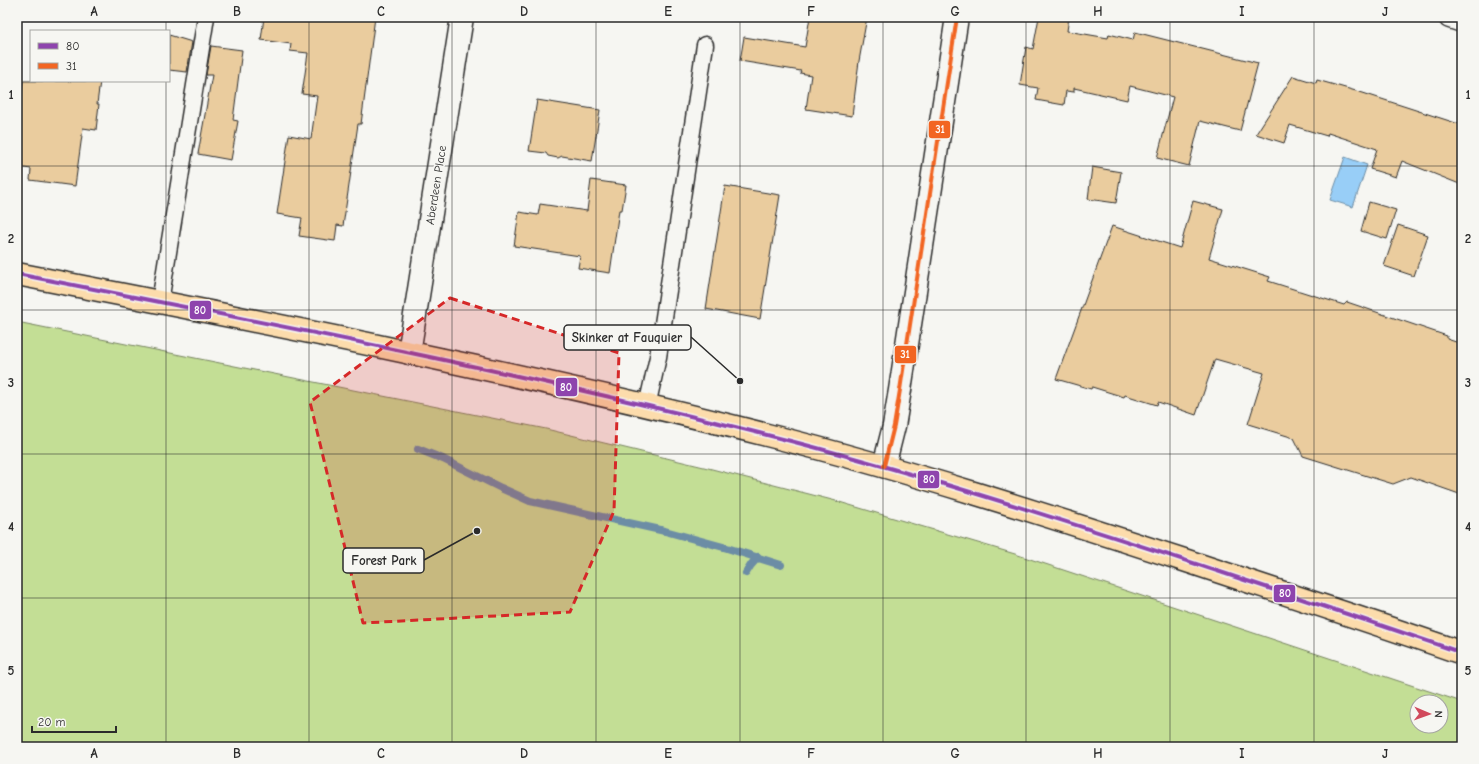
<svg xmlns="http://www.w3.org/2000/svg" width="1479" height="764" font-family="'Comic Neue',sans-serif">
<rect width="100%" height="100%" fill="#f6f6f2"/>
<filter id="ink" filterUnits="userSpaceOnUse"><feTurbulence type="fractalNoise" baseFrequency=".025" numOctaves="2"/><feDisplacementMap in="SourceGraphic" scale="8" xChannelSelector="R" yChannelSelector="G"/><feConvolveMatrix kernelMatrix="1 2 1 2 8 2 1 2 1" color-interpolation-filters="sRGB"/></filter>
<g filter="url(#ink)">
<path fill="#c3de95" stroke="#778460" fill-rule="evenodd" d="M 17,322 L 546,429 L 708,468 L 836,501 L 1015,554 L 1462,702 L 1462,747 L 17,747 ZM 1417,702 L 1441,702 L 1441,726 L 1417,726 Z"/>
<path fill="#98cef7" stroke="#6c8da5" d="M 1345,157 L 1367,165 L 1353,207 L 1330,200 Z"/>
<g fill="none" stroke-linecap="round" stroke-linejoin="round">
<path stroke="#6c8da5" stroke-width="8" d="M 418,449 L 443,459 L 501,488 L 530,501 L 665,531 L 727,548 L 781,565
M 746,573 L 751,565 L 758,557"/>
</g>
<path fill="#eacc9e" stroke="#2b2b2b" d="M 264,17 L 375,17 L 361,124 L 358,124 L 343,226 L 337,225 L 335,241 L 299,236 L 302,218 L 277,214 L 289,135 L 311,139 L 317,96 L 302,94 L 308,53 L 290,51 L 291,44 L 261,40 Z
M 810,17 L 867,17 L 859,61 L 852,116 L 806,109 L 811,75 L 800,73 L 801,71 L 740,61 L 744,37 L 805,47 Z
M 1039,17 L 1069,17 L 1067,31 L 1108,38 L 1109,34 L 1133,40 L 1135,32 L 1258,63 L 1240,131 L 1200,121 L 1189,166 L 1157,158 L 1173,97 L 1130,86 L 1127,100 L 1074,88 L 1074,92 L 1066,91 L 1064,105 L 1036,100 L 1038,88 L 1020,85 L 1026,47 L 1033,49 Z
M 169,35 L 192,42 L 187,72 L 169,70 Z
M 211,46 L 242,50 L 233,120 L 238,121 L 231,160 L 198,154 L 212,75 L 206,75 Z
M 1293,76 L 1316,83 L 1317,80 L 1363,93 L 1462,125 L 1462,185 L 1402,161 L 1396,177 L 1370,169 L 1377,149 L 1328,133 L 1327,136 L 1290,125 L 1284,143 L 1256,134 Z
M 23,81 L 100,81 L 97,104 L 99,104 L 96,130 L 83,128 L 75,186 L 30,180 L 31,169 L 17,167 L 17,125 Z
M 537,100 L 600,110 L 592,161 L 562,156 L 558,158 L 548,156 L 546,153 L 529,151 Z
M 1092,167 L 1121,172 L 1116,203 L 1088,199 Z
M 591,180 L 626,185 L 622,210 L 619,210 L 610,273 L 578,268 L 580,256 L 514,246 L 519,212 L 538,215 L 540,204 L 587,211 Z
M 725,186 L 780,195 L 760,319 L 706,309 Z
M 1193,201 L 1223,209 L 1209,258 L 1270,277 L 1268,281 L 1344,305 L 1347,302 L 1447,336 L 1447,339 L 1462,344 L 1462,495 L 1411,477 L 1393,484 L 1303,456 L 1294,438 L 1248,424 L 1264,373 L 1215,359 L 1196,415 L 1158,402 L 1157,405 L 1125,395 L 1124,397 L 1092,387 L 1091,389 L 1056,379 L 1112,226 L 1180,248 Z
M 1369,202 L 1396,210 L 1387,239 L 1361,231 Z
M 1398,225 L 1428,235 L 1414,276 L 1384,266 Z"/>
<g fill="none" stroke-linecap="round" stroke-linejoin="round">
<g stroke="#2b2b2b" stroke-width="19">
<path id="service" d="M 160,302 L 206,17
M 647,406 L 658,357 L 705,45"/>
</g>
<g stroke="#2b2b2b" stroke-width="25">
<path id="minor" d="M 1450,17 L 1462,21
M 409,353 L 462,17
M 884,466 L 894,426 L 900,390 L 957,17"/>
</g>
<g stroke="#2b2b2b" stroke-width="25">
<path id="primary" d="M 17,274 C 268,323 519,372 767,435 C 907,470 1046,515 1184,560 C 1277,591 1370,621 1462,653"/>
</g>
<use href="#service" stroke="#f6f6f2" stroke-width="16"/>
<use href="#minor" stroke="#f6f6f2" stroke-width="22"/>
<use href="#primary" stroke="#fcdcac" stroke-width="22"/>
<g stroke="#f6f6f2" stroke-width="7">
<path id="bus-1" d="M 17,274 C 268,323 519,372 767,435 C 907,470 1046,515 1184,560 C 1277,591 1370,621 1462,653"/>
</g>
<g stroke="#f6f6f2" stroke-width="7">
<path id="bus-2" d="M 884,466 L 894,426 L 900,390 L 957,17"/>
</g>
<use href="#bus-1" stroke="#8e44ad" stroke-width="4"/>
<use href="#bus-2" stroke="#f26522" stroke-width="4"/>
</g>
</g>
<path fill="#d62828" fill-opacity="0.2" stroke="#d62828" stroke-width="3" stroke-dasharray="8 5" stroke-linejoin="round" d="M 450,298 L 619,353 L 614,511 L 570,612 L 363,623 L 310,402 Z"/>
<path fill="none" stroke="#2b2b2b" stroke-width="1" stroke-opacity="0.55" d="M 166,17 L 166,31M 309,17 L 309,747M 452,17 L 452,747M 596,17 L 596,747M 740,17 L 740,747M 883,17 L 883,747M 1026,17 L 1026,747M 1170,17 L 1170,747M 1314,17 L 1314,747M 166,81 L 166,747M 17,166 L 1462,166M 17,310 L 1462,310M 17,454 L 1462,454M 17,598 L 1462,598"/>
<g text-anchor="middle" stroke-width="3.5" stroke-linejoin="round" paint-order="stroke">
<g font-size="12" fill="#2b2b2b" stroke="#f6f6f2">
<text transform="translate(436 185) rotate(-81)" y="4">Aberdeen Place</text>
</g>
</g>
<path fill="none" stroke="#2b2b2b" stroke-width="1.5" d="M740 381L691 337M477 531L424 560"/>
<g fill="#2b2b2b" stroke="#f6f6f2" stroke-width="1.5">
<circle cx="740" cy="381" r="4"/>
<circle cx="477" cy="531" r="4"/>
</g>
<g fill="#f6f6f2" stroke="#2b2b2b" stroke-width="1.5">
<rect x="564" y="325" width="127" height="25" rx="4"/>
<rect x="343" y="548" width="81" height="25" rx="4"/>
</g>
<g font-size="13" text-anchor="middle" font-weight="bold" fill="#2b2b2b">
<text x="627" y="342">Skinker at Fauquier</text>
<text x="384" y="565">Forest Park</text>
</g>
<g stroke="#f6f6f2" stroke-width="1.5">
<rect x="928" y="120" width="23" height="19" rx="4" fill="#f26522"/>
<rect x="189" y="300" width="23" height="20" rx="4" fill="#8e44ad"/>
<rect x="894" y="345" width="23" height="19" rx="4" fill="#f26522"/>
<rect x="555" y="377" width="23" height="20" rx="4" fill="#8e44ad"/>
<rect x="917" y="470" width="23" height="19" rx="4" fill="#8e44ad"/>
<rect x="1273" y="584" width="23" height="19" rx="4" fill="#8e44ad"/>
</g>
<g font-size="11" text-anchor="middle" font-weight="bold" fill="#fff">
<text x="940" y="133">31</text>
<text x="200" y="314">80</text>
<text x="905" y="358">31</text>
<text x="566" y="391">80</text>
<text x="929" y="483">80</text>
<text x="1285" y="597">80</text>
</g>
<rect width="1479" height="764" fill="none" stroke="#f6f6f2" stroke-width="44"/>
<rect x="30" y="30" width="140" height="52" fill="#f6f6f2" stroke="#a5a5a2"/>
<rect x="38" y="43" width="20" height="6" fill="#8e44ad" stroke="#a5a5a2"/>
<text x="66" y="50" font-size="12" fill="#2b2b2b">80</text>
<rect x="38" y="63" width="20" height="6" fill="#f26522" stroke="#a5a5a2"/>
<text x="66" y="70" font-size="12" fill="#2b2b2b">31</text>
<g transform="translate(1429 714) rotate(92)"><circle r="19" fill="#f6f6f2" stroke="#a5a5a2"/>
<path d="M0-3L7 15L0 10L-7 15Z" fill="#d1495b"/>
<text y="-6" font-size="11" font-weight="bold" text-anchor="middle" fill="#2b2b2b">N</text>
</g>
<path d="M32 726v6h84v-6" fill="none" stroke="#2b2b2b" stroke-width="2"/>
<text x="38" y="726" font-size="12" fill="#2b2b2b" stroke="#f6f6f2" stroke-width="3" paint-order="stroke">20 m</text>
<rect x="22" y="22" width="1435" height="720" fill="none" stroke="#2b2b2b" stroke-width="1.5"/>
<g font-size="13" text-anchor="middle" font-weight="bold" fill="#2b2b2b">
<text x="94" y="16">A</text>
<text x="237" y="16">B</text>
<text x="381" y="16">C</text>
<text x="524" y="16">D</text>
<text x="668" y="16">E</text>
<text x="811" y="16">F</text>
<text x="955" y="16">G</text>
<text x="1098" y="16">H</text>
<text x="1242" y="16">I</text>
<text x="1385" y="16">J</text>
<text x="11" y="99">1</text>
<text x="1468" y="99">1</text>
<text x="11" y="243">2</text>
<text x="1468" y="243">2</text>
<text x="11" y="387">3</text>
<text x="1468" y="387">3</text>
<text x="11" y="531">4</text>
<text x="1468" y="531">4</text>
<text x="11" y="675">5</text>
<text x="1468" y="675">5</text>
<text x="94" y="758">A</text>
<text x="237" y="758">B</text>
<text x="381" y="758">C</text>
<text x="524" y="758">D</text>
<text x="668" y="758">E</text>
<text x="811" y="758">F</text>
<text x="955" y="758">G</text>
<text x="1098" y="758">H</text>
<text x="1242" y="758">I</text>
<text x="1385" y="758">J</text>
</g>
</svg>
